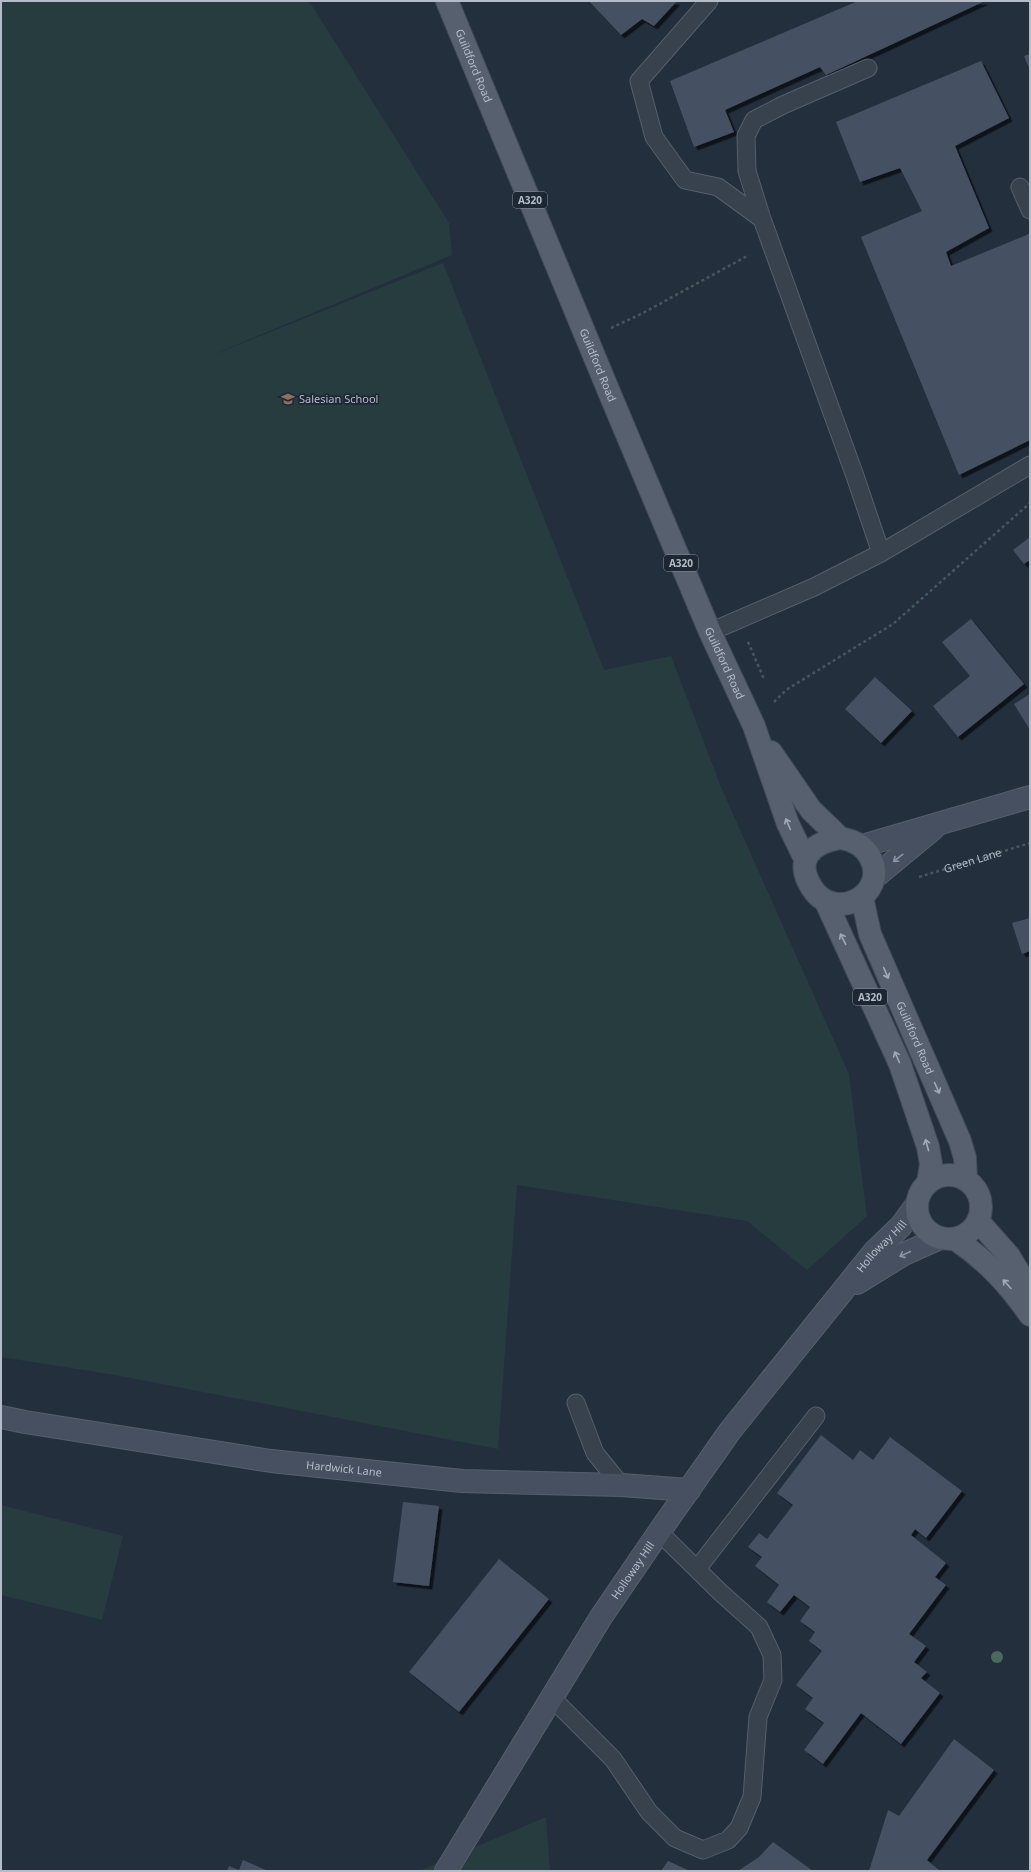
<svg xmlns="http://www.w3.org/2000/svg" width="1031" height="1872" font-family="'Noto Sans',sans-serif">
<defs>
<filter id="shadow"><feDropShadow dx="3.5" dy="3.5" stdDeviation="0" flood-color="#0009"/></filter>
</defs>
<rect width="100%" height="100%" fill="#242f3e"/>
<path fill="#263c3f" d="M 1,1 L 307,1 L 311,4 L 449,223 L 452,255 L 205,358 L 443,263 L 604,670 L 671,656 L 721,787 L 849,1074 L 867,1216 L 807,1270 L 747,1221 L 517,1185 L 498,1449 L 115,1375 L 1,1357 Z
M 1,1505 L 123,1536 L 102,1620 L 1,1595 Z
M 546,1817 L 550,1871 L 419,1871 Z"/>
<path fill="#455162" filter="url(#shadow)" d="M 589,1 L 677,1 L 654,26 L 642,19 L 621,35 Z
M 858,1 L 985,1 L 826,75 L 820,67 L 725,110 L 734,132 L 694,147 L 670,81 Z
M 1030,54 L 1030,70 L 1024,56 Z
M 981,61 L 1009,118 L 955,146 L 989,228 L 946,252 L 951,266 L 1029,234 L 1030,238 L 1030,440 L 959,475 L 861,237 L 922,211 L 900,168 L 860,182 L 836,122 Z
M 1030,537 L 1030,560 L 1024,564 L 1013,550 Z
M 971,619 L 1024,684 L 958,737 L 933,706 L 970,676 L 942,642 Z
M 875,677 L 912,711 L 881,743 L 845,709 Z
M 1030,694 L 1030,730 L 1014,704 Z
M 1030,918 L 1030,951 L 1022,954 L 1012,923 Z
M 821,1435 L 853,1460 L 860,1450 L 873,1460 L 890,1437 L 962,1491 L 926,1538 L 915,1529 L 911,1535 L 946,1563 L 935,1577 L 946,1585 L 909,1634 L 926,1646 L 914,1662 L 927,1672 L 921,1678 L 940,1693 L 901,1744 L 861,1713 L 823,1764 L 804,1750 L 824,1723 L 805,1709 L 813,1698 L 796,1685 L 822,1651 L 809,1641 L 815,1632 L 800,1621 L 810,1607 L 794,1595 L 780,1612 L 767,1602 L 779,1585 L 755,1566 L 762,1557 L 748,1547 L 759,1533 L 767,1539 L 793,1505 L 777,1493 Z
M 403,1502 L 439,1506 L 429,1586 L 393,1582 Z
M 499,1559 L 549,1599 L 459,1712 L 409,1672 Z
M 954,1739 L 994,1770 L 927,1860 L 940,1871 L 869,1871 L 888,1810 L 899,1816 Z
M 773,1842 L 813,1871 L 738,1871 L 759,1857 Z
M 243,1860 L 268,1871 L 227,1871 L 229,1866 L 239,1870 Z
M 668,1861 L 690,1871 L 661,1871 Z"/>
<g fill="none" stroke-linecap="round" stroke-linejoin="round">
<g stroke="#565f6c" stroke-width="19">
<path id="lane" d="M 709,1 L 639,81 L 654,137 L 685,180 L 718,187 L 762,219 L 855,476 L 881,553
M 1020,187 L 1030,210
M 762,219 L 747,171 L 746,136 L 754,120 L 783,105 L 868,68
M 710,632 L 814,587 L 881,553 L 1030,465
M 576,1403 L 595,1453 L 621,1485
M 697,1569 L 816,1416
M 552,1698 L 613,1759 L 649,1812 L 675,1838 L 703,1850 L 728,1840 L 739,1828 L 752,1797 L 758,1717 L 773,1680 L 772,1655 L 759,1627 L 719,1591 L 659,1532"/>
</g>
<g stroke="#565f6c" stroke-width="24">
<g id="secondary">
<path d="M 862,846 L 1030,797"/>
<path d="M 875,877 L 933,829"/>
<path d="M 857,1283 L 904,1254 L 940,1238"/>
<path id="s2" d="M 1,1417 L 25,1422 L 271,1461 L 462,1481 L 621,1485 L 689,1490"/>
<path id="s3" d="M 446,1871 L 601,1617 L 659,1532 L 730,1431 L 874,1252 L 901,1226 L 917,1204"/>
</g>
</g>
<g stroke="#414a57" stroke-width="24">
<g id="primary">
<path id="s4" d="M 447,1 L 612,399 L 710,632 L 754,726 L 788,824 L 805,859"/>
<path d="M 771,752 L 811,810 L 840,838"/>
<path d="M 840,838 C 853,840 865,846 871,859 C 888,895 834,923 812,888 C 794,860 811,843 840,838 Z"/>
<path id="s5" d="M 862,897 L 870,934 L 960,1141 L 965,1158 L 966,1180"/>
<path d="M 826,902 L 900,1064 L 928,1147 L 931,1164 L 928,1183"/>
<circle cx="949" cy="1207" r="32"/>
<path d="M 978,1221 L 1009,1256 L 1030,1291"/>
<path d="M 955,1239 C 988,1262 1007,1282 1030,1315"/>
</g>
</g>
<g stroke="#44595c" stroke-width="2.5" stroke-dasharray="3 3" stroke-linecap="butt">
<path d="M 611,328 L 643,313 L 749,255"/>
<path d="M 748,642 L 764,679"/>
<path d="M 774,702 L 786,690 L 893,624 L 1030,503"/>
<path id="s1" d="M 919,877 L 1030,843"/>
</g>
<use href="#lane" stroke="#38414e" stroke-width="17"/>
<use href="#secondary" stroke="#465061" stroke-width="22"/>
<use href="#primary" stroke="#56606e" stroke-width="22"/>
</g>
<circle fill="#4b6a5d" cx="997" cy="1657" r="6"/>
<defs><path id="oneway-shaft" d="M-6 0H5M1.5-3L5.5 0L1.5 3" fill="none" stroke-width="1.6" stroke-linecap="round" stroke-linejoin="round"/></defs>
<g stroke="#a1aab7">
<use href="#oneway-shaft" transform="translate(788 824) rotate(-113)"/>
<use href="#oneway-shaft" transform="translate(843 939) rotate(-117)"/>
<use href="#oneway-shaft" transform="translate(886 973) rotate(67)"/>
<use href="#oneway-shaft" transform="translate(897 1057) rotate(-114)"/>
<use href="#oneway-shaft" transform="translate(937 1088) rotate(66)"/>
<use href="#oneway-shaft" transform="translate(927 1145) rotate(-105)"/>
<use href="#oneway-shaft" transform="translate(1007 1284) rotate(-132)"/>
</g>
<g stroke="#8e96a5">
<use href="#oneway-shaft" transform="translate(898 858) rotate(142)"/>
<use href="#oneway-shaft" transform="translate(905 1254) rotate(155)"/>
</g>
<defs>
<g id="school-bare" transform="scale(1.08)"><path d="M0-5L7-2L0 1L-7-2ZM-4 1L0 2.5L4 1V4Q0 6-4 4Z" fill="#8d6e63" stroke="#1d2633" stroke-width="2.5" paint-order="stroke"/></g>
</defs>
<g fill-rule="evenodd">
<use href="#school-bare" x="288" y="399"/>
</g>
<g text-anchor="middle" stroke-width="3.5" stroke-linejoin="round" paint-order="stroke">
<g fill="#1d2633" stroke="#878f9c" stroke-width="1">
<rect x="513" y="192" width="34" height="16" rx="3"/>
<rect x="664" y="555" width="34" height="16" rx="3"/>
<rect x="853" y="989" width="34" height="16" rx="3"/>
</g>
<g font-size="10" font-weight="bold" fill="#b4bcc9">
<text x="530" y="204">A320</text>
<text x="681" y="567">A320</text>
<text x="870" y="1001">A320</text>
</g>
<g font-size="11" fill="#b4bcc9" stroke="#1d2633">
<text dy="4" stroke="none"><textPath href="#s4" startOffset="70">Guildford Road</textPath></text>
<text dy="4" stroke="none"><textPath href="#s4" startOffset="394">Guildford Road</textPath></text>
<text dy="4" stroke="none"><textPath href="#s4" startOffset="718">Guildford Road</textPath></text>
<text dy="4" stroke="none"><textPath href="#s1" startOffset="56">Green Lane</textPath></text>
<text dy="4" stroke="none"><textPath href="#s5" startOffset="151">Guildford Road</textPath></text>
<text dy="4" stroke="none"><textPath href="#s3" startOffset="763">Holloway Hill</textPath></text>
<text dy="4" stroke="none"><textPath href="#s2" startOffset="347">Hardwick Lane</textPath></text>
<text dy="4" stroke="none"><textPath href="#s3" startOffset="354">Holloway Hill</textPath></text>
</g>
<g font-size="11" fill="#b4bcc9" stroke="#1d2633" text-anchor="start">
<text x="299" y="403">Salesian School</text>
</g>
</g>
<rect width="1031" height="1872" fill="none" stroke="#b4bcc9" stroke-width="4"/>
</svg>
